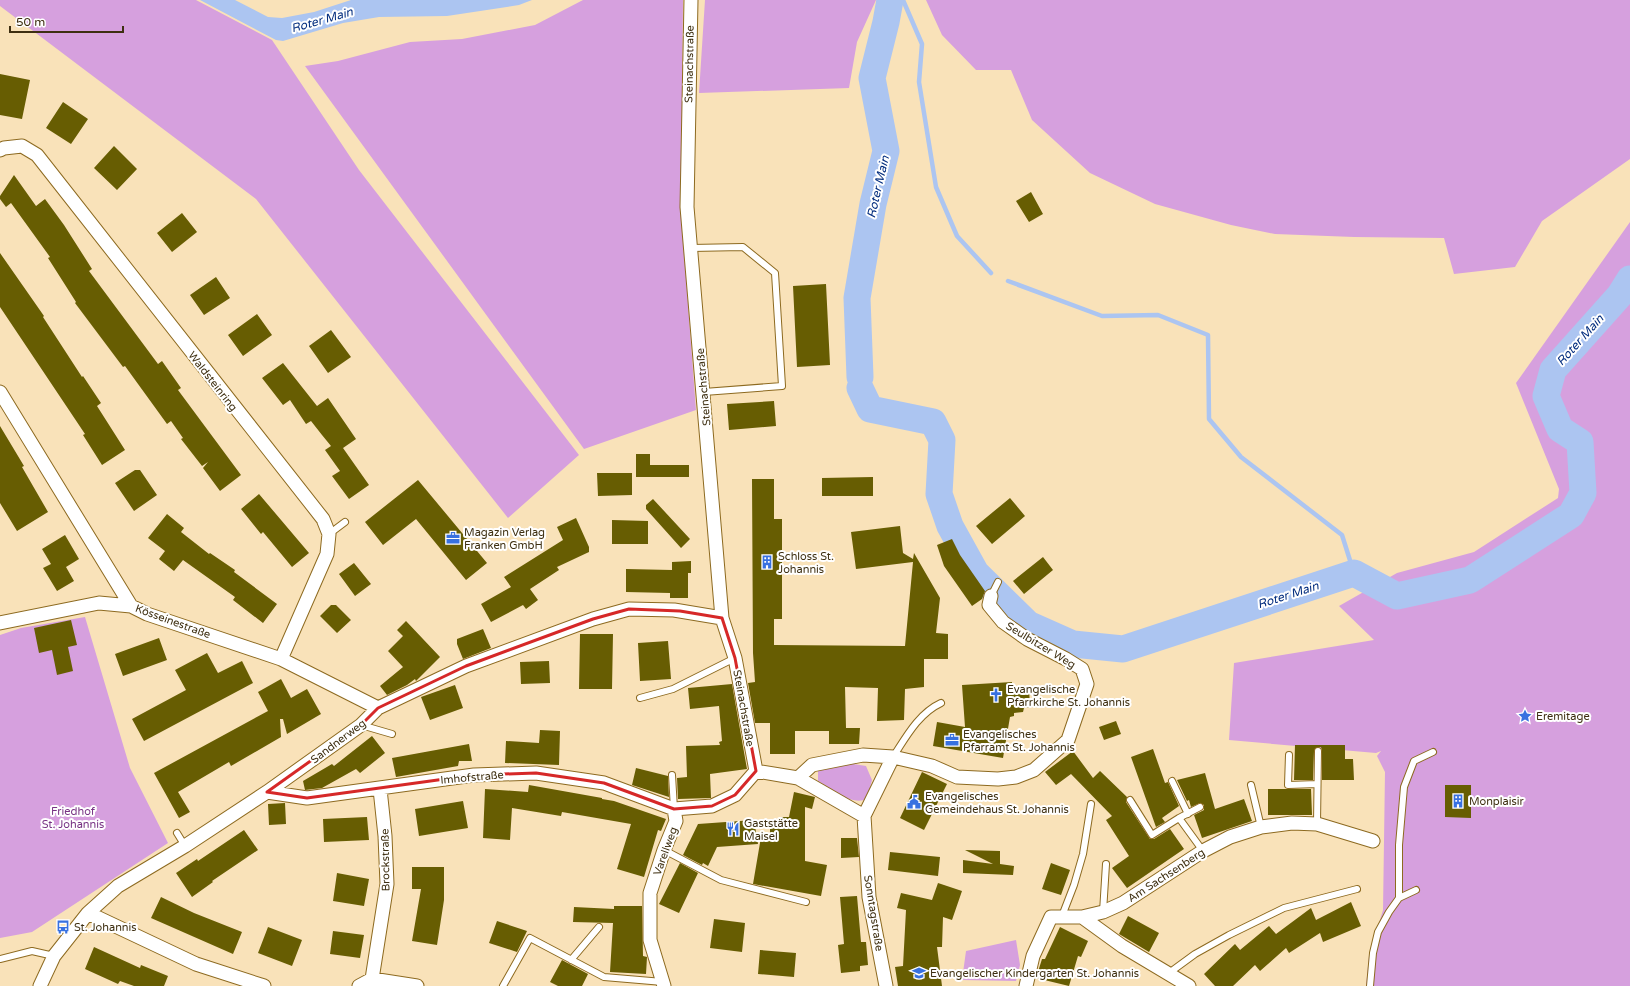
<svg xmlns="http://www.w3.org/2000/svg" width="1630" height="986" font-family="'Varela Round',sans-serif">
<rect width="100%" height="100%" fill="#f9e2b9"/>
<path fill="#d6a0de" d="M 0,0 L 196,0 L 272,40 L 359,170 L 579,455 L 508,518 L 256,199 L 0,6 Z
M 583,0 L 683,0 L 681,211 L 696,410 L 584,449 L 305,66 L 338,61 L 410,42 L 462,39 L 535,25 Z
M 705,0 L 876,0 L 857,42 L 849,88 L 699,93 Z
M 926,0 L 1630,0 L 1630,159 L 1542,221 L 1515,267 L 1454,274 L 1444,238 L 1354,237 L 1275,234 L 1231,225 L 1155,204 L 1090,173 L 1032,120 L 1011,70 L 976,70 L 942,35 Z
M 1630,222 L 1630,986 L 1366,986 L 1369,956 L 1383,910 L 1385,772 L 1377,756 L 1381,751 L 1376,753 L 1229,740 L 1234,663 L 1374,640 L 1339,606 L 1397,573 L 1474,552 L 1558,498 L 1559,489 L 1516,383 Z
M 85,617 L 130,768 L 168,843 L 32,932 L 0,938 L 0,635 L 21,628 Z
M 847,763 L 866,766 L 872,780 L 867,799 C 851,806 832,789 818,781 L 818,770 Z
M 1016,940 L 1020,965 L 1016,981 L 962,980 L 966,951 Z"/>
<path fill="#acc5f1" d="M 200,0 L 235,0 L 268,17 L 282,18 L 314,12 L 351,0 L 532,0 L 519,5 L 447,16 L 379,17 L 343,23 L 283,41 L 276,40 Z"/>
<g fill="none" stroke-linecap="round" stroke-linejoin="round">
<path stroke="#acc5f1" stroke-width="4.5" d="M 903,0 L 922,44 L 919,82 L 936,187 L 957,236 L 991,273
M 1008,281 L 1102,316 L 1158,315 L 1208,335 L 1209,419 L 1241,457 L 1342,535 L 1354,573"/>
<path stroke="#acc5f1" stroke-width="27" d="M 860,377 L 857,298 L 873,204 L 886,151 L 872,78 L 886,22 L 890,0
M 860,388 L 870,409 L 933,422 L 942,440 L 939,494 L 950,526 L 976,573 L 1028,624 L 1073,644 L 1123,649 L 1354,573 L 1397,596 L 1470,580 L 1571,515 L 1583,493 L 1580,442 L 1560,429 L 1546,396 L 1553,370 L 1620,295 L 1630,279"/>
</g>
<path fill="#675d02" d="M 0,74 L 30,80 L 22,119 L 0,115 Z
M 63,102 L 88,119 L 71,144 L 46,128 Z
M 114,146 L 137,169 L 117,190 L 94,168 Z
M 14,175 L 36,206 L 45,199 L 64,225 L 92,269 L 89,271 L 158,364 L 162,361 L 181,388 L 178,390 L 241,475 L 220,491 L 203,468 L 208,462 L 202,466 L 181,439 L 183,438 L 171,421 L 167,424 L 125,366 L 123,367 L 75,303 L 76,302 L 48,258 L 50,257 L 11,203 L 6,207 L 0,199 L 0,196 Z
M 1031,192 L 1043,214 L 1029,222 L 1016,201 Z
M 182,213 L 197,232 L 172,252 L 157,233 Z
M 0,253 L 44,316 L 43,317 L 82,377 L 83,376 L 101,403 L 97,406 L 125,450 L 102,465 L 83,435 L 85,434 L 0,307 Z
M 216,277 L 230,298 L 204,315 L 190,295 Z
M 826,284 L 830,365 L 797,367 L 793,286 Z
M 257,314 L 272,335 L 243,356 L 228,335 Z
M 331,330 L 351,357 L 328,373 L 309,346 Z
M 283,363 L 317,406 L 328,398 L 356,439 L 343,448 L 369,485 L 349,499 L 332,476 L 340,471 L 325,450 L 331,446 L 322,435 L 311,421 L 306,424 L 290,400 L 283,405 L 262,378 Z
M 774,401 L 776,426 L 729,430 L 727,404 Z
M 0,426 L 24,466 L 22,467 L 48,512 L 17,531 L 0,503 Z
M 636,454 L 650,454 L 650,465 L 689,465 L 689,477 L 636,477 Z
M 135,470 L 140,470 L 157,495 L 134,511 L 115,483 Z
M 597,473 L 632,473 L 632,495 L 598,496 Z
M 873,477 L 873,496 L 822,496 L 822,478 Z
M 752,479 L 774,479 L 774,519 L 782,519 L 782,619 L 774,619 L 774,645 L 905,646 L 913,562 L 856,569 L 851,532 L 900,526 L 903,553 L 913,559 L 914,553 L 940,598 L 936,633 L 948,634 L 948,659 L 924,659 L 924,687 L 905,689 L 904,720 L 877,721 L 878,688 L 845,687 L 846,728 L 860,728 L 859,744 L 829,744 L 829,731 L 795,731 L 795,754 L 770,754 L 770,723 L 755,723 L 748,683 L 755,682 L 753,653 Z
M 418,480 L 487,563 L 466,580 L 416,519 L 383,545 L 365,522 Z
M 259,494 L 309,553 L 292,567 L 263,532 L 261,534 L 241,509 Z
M 1010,498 L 1025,516 L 992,544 L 976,526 Z
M 653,499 L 690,539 L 681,548 L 646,509 L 646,505 Z
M 167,514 L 184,528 L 181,532 L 209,554 L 210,553 L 235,570 L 234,572 L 277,604 L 263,623 L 233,600 L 235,597 L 183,560 L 174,571 L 159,559 L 165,551 L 148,538 Z
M 576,518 L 589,547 L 589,552 L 557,567 L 559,570 L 530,589 L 538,600 L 526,609 L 523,605 L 491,622 L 481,604 L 511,587 L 504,577 L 563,540 L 557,527 Z
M 612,520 L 648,521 L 648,544 L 612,544 Z
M 65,535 L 79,559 L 66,567 L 74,581 L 57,591 L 43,568 L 51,564 L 42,549 Z
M 952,539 L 960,555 L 985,591 L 982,599 L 972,606 L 944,566 L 937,545 Z
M 1043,557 L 1053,570 L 1024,594 L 1013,581 Z
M 691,561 L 691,573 L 688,573 L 688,598 L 670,598 L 670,593 L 626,592 L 626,569 L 672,570 L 672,562 Z
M 354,563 L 371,584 L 355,596 L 339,574 Z
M 331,605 L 336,605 L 351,620 L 337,633 L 320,616 Z
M 71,620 L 77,645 L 68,647 L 73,671 L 57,675 L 52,650 L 39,653 L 34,628 Z
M 406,621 L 440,657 L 416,681 L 415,679 L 407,685 L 387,695 L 380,686 L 403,667 L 388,651 L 403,636 L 397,630 Z
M 483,629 L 491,648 L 463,659 L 457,644 L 457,639 Z
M 580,634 L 613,634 L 612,689 L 579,689 Z
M 159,638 L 167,660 L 123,676 L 115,654 Z
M 668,641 L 671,679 L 640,681 L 638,643 Z
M 207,653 L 218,673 L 242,661 L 253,683 L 144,741 L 132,719 L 186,690 L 175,670 Z
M 549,661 L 550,683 L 521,684 L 520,662 Z
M 281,679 L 291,698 L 307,689 L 321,714 L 287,734 L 283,719 L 280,719 L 281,737 L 231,766 L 229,762 L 178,792 L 190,812 L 179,818 L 154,773 L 268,711 L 258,692 Z
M 1012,682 L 1012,689 L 1029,688 L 1030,707 L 1024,708 L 1023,712 L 1014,713 L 1014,716 L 1010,717 L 1003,758 L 933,746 L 937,722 L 965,727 L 962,685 Z
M 732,684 L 747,769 L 710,774 L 711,798 L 678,799 L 677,778 L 687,777 L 686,746 L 720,745 L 719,742 L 722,741 L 719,706 L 690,709 L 688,688 Z
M 455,685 L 463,708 L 430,720 L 421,697 Z
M 1116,721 L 1121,734 L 1104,740 L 1099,727 Z
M 540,730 L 560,731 L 559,765 L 505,763 L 506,741 L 539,743 Z
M 372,736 L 385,753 L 360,773 L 356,769 L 322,788 L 305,790 L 303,781 L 332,764 L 334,766 Z
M 469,744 L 472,761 L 459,761 L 458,766 L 396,777 L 392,758 Z
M 1295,745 L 1345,745 L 1345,759 L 1353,759 L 1354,780 L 1322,780 L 1322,751 L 1321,747 L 1318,747 L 1314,751 L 1313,780 L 1294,780 Z
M 1153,749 L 1165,783 L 1168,782 L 1179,806 L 1162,818 L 1165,822 L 1156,827 L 1131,757 Z
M 1073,751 L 1093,778 L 1100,771 L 1127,797 L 1126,802 L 1150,839 L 1154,839 L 1170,829 L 1184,849 L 1127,888 L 1112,868 L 1129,856 L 1106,820 L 1112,816 L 1071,774 L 1056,785 L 1045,772 Z
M 636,768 L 668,776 L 669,797 L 632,785 Z
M 922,772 L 947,784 L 924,830 L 900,818 Z
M 1205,773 L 1215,809 L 1244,799 L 1252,821 L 1202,838 L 1194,815 L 1204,810 L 1204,805 L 1200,803 L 1191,807 L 1189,800 L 1187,801 L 1177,780 Z
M 529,785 L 602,798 L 602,799 L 614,801 L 666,819 L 661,831 L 658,830 L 644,877 L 617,869 L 631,824 L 562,812 L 561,816 L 512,808 L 510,840 L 483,838 L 485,789 L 528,792 Z
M 1445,785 L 1471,785 L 1471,818 L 1445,817 Z
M 1268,789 L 1311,789 L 1312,815 L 1268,815 Z
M 794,792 L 815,797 L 812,809 L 805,807 L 805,861 L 827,865 L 821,896 L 753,884 L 761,837 L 770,837 L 770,826 L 781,826 L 781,817 L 789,817 Z
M 463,801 L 468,828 L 419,836 L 415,809 Z
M 285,803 L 286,824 L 269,825 L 268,804 Z
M 367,817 L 369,840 L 324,842 L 323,819 Z
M 754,820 L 758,844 L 717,847 L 708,866 L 703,863 L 702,865 L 683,855 L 698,824 Z
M 244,830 L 258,850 L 212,881 L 213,882 L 192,897 L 176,873 L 197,859 L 198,861 Z
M 841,838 L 857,838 L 859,857 L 841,858 Z
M 965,850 L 1000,851 L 1000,864 L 1014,866 L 1013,875 L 963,873 L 963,860 L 993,864 Z
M 890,852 L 940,857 L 938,876 L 888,870 Z
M 680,863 L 698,873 L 679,913 L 659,904 Z
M 1051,863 L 1070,870 L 1061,895 L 1042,889 Z
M 412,867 L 444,867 L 444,900 L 437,945 L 412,941 L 421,889 L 412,889 Z
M 337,873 L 369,879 L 364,906 L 333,901 Z
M 938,883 L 962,891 L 952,920 L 943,917 L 942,947 L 937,947 L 942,986 L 898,986 L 895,967 L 903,966 L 906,910 L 897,908 L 901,893 L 932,900 Z
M 857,896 L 861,942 L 866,942 L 868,965 L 860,966 L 860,971 L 841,973 L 838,945 L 844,944 L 840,897 Z
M 161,897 L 194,913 L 242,932 L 233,954 L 151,918 Z
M 1351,902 L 1361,926 L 1323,942 L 1320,933 L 1289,953 L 1286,948 L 1260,971 L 1255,965 L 1233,986 L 1215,986 L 1204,974 L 1235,944 L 1240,950 L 1269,926 L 1276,934 L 1311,908 L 1316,920 Z
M 614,906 L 642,906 L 643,956 L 647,957 L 646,974 L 610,972 L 613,923 L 573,922 L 574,907 L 614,909 Z
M 1128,916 L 1159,933 L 1149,952 L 1119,934 Z
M 714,919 L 745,923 L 742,952 L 710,948 Z
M 497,921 L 527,931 L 517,952 L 489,943 Z
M 268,927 L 302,940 L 292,966 L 258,953 Z
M 1060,927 L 1088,941 L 1081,957 L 1078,956 L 1069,986 L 1036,978 L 1042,959 L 1045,959 Z
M 333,931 L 364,935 L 360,958 L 330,954 Z
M 94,947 L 140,968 L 141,965 L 168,976 L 164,986 L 134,986 L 120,981 L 118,984 L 85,969 Z
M 760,950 L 796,953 L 794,977 L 758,974 Z
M 562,960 L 588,974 L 582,986 L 558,986 L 550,982 Z"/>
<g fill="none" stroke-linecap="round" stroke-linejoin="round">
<g stroke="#8d6a20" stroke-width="8">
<path id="lane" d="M 691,248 L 743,247 L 775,273 L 782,386 L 704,392
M 329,534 L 345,522
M 991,596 L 998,582
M 640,698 L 673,689 L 735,658
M 361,725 L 392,734
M 1289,755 L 1288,785 L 1317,784
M 893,757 C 906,737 919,713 941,703
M 672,775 L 674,809
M 1172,781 L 1188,814
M 1251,785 L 1261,827
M 1130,800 L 1152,835 L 1179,818 L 1200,807
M 1179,818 L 1203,851
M 1317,824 L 1318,751
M 177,833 L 185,846
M 664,850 L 721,880 L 806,902
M 1399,898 L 1399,845 L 1404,787 L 1414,761 L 1433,752
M 1103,912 L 1106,864
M 1062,916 L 1074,885 L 1083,854 L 1091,804
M 0,959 L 32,951 L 54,956
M 571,960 L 599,927
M 1169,973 L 1195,954 L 1229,935 L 1284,908 L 1357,889
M 503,986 L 530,938 L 604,977 L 663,982
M 1370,986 L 1373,953 L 1378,932 L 1389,912 L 1399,898 L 1416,890"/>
</g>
<g stroke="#8d6a20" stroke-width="15">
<path id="street" d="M 691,0 L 687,207 L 722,618 L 735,658 L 756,771
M 0,150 L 4,148 L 22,146 L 37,155 L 323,519 L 329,534 L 327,554 L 281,659
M 0,392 L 131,606 L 147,614 L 281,659 L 378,708
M 0,623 L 99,603 L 131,606
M 756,771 L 798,778 L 864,816
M 798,778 L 812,765 L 863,755 L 893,757 L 932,766 L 957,777 L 998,779 L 1016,777 L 1034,770 L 1068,740 L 1087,684 L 1082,669 L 1066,659 L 1027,639 L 1003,622 L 989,605 L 991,596
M 267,792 L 307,798 L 474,775 L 536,773 L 604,783 L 674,809 L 712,806 L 735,795 L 756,771
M 864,816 L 869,897 L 886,986
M 864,816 L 893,757
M 88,913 L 196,964 L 264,986
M 1082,917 L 1122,946 L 1189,986
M 372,979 L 387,884 L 385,836 L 380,789
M 40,986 L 54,956 L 88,913 L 118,886 L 185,846 L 267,792 L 361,725 L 378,708 L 466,666 L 593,619 L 629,609 L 674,610 L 722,618
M 359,986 L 372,979 L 417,986
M 664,986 L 650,940 L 650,893 L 664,850 L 676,821 L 674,809
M 1026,986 L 1033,956 L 1051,917 L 1082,917 L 1103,912 L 1123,903 L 1203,851 L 1230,837 L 1261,827 L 1292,823 L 1317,824 L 1373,841"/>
</g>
<use href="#lane" stroke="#fff" stroke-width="6"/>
<use href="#street" stroke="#fff" stroke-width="13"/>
</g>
<path fill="none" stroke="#d62828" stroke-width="3" stroke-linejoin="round" d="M 629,609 L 680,611 L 722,618 L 735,658 L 756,771 L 735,795 L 712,806 L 674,809 L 604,783 L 536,773 L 474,775 L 307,798 L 267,792 L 361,725 L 378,708 L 466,666 L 593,619 Z"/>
<defs>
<g id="office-bare" transform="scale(1.08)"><path d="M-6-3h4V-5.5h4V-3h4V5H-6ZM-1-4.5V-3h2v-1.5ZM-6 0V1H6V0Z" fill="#3871e0" stroke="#fff" stroke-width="2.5" paint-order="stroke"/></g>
<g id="building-bare" transform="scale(1.08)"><path d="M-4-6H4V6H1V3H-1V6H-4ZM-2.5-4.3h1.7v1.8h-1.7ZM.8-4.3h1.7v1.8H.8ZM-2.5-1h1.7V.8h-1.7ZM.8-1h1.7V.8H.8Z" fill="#3871e0" stroke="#fff" stroke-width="2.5" paint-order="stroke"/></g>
<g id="church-bare" transform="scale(1.08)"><path d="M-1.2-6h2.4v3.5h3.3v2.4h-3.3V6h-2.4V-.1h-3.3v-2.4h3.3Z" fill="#3871e0" stroke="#fff" stroke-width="2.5" paint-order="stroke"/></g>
<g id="sight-bare" transform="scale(1.08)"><path d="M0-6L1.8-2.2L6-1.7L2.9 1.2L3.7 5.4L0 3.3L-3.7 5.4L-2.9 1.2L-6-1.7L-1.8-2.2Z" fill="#3871e0" stroke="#fff" stroke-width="2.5" paint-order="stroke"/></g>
<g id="civic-bare" transform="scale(1.08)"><path d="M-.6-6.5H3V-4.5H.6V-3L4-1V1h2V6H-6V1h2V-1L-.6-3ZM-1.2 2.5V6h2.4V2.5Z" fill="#3871e0" stroke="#fff" stroke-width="2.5" paint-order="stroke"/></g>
<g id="restaurant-bare" transform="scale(1.08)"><path d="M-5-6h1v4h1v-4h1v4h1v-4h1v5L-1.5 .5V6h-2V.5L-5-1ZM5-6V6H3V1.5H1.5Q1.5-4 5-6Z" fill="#3871e0" stroke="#fff" stroke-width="2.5" paint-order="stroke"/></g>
<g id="bus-bare" transform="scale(1.08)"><path d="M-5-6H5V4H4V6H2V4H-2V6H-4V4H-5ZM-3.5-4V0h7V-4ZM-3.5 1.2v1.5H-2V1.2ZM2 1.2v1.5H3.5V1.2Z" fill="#3871e0" stroke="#fff" stroke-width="2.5" paint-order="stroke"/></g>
<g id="school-bare" transform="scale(1.08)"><path d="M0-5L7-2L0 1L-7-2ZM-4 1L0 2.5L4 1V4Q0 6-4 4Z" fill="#3871e0" stroke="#fff" stroke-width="2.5" paint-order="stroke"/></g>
</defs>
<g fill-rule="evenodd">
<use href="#office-bare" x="453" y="538"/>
<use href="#building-bare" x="767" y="562"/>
<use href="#church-bare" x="996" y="695"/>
<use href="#sight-bare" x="1525" y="716"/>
<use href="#office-bare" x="952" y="740"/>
<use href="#building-bare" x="1458" y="801"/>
<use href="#civic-bare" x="914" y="802"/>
<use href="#restaurant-bare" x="733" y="829"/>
<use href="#bus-bare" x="63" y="927"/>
<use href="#school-bare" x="919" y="973"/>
</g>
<g text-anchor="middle" stroke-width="4" stroke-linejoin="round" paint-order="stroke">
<g font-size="11" fill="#3e2f11" stroke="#fff">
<text transform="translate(689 64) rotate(-89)" y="4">Steinachstraße</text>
<text transform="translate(213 381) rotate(52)" y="4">Waldsteinring</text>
<text transform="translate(703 387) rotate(-95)" y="4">Steinachstraße</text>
<text transform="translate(173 621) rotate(20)" y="4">Kösseinestraße</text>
<text transform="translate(1041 645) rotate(31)" y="4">Seulbitzer Weg</text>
<text transform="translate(744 708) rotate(80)" y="4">Steinachstraße</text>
<text transform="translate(338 741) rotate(-37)" y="4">Sandnerweg</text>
<text transform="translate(472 777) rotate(-5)" y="4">Imhofstraße</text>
<text transform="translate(665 851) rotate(-70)" y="4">Varellweg</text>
<text transform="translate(385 860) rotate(-91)" y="4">Brockstraße</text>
<text transform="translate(1166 875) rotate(-33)" y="4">Am Sachsenberg</text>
<text transform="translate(874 913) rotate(81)" y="4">Sonntagstraße</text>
</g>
<g font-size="11" fill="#3e2f11" stroke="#fff" text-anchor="start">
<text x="464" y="536">Magazin Verlag<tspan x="464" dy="13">Franken GmbH</tspan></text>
<text x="778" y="560">Schloss St.<tspan x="778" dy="13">Johannis</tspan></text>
<text x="1007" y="693">Evangelische<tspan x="1007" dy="13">Pfarrkirche St. Johannis</tspan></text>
<text x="1536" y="720">Eremitage</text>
<text x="963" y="738">Evangelisches<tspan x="963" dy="13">Pfarramt St. Johannis</tspan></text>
<text x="925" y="800">Evangelisches<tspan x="925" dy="13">Gemeindehaus St. Johannis</tspan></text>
<text x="1469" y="805">Monplaisir</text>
<text x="744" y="827">Gaststätte<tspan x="744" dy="13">Maisel</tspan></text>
<text x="74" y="931">St. Johannis</text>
<text x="930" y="977">Evangelischer Kindergarten St. Johannis</text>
</g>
<g font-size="11" fill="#773283" stroke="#fff">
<text x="73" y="815">Friedhof<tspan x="73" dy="13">St. Johannis</tspan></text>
</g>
<g font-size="12" font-style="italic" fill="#032d7e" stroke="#fff">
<text transform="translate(322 20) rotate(-16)" y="4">Roter Main</text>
<text transform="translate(878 187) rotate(-77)" y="4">Roter Main</text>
<text transform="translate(1580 340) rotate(-48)" y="4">Roter Main</text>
<text transform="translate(1288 595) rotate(-18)" y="4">Roter Main</text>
</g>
</g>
<path d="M10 26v6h113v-6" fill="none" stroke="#3e2f11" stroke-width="2"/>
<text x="16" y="26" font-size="12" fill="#3e2f11" stroke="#ffffff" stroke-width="3" paint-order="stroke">50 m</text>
</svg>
